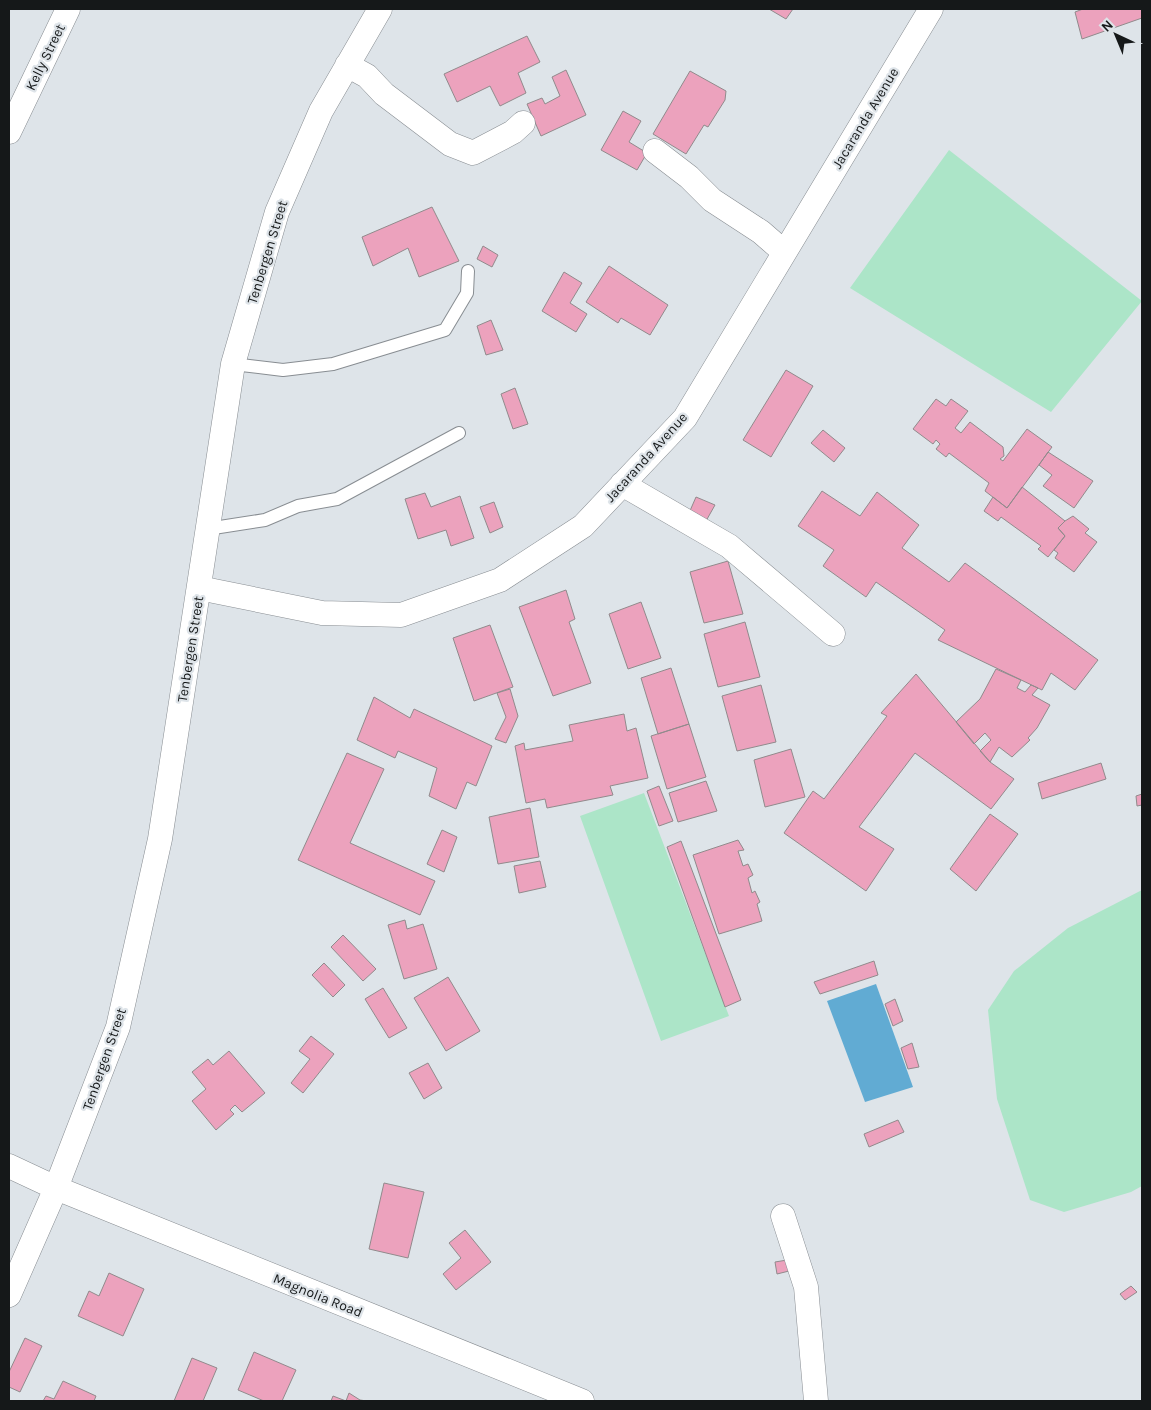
<svg xmlns="http://www.w3.org/2000/svg" width="1151" height="1410" font-family="Karla,sans-serif">
<rect width="100%" height="100%" fill="#dee4e9"/>
<path fill="#ace5c8" d="M 949,150 L 1142,301 L 1051,412 L 850,288 Z
M 644,793 L 729,1016 L 661,1041 L 580,816 Z
M 1142,890 L 1142,1186 L 1131,1192 L 1064,1212 L 1030,1200 L 997,1099 L 988,1010 L 1014,971 L 1068,928 Z"/>
<path fill="#61abd3" d="M 876,984 L 913,1087 L 865,1102 L 827,1001 Z"/>
<path fill="#eca2bd" stroke="#918a8c" d="M 769,9 L 793,9 L 786,19 Z
M 1083,9 L 1142,9 L 1142,18 L 1082,39 L 1075,12 Z
M 527,36 L 540,62 L 518,73 L 526,93 L 500,106 L 490,86 L 457,102 L 444,74 Z
M 566,70 L 586,115 L 541,136 L 527,104 L 542,98 L 545,104 L 560,96 L 552,77 Z
M 690,71 L 726,91 L 725,100 L 708,127 L 704,125 L 686,154 L 653,134 Z
M 623,111 L 641,121 L 629,142 L 647,153 L 637,170 L 601,150 Z
M 432,207 L 459,261 L 419,277 L 408,248 L 373,266 L 362,237 Z
M 483,246 L 498,255 L 492,267 L 477,259 Z
M 609,266 L 668,305 L 650,335 L 621,318 L 618,323 L 586,302 Z
M 564,272 L 582,283 L 570,303 L 587,314 L 576,332 L 542,311 Z
M 491,320 L 503,350 L 486,355 L 477,326 Z
M 786,370 L 813,386 L 771,457 L 743,440 Z
M 515,388 L 528,424 L 513,429 L 501,394 Z
M 936,399 L 946,406 L 951,399 L 968,411 L 955,428 L 961,433 L 970,422 L 1003,447 L 1004,456 L 1000,459 L 1003,461 L 1027,429 L 1052,447 L 1007,508 L 985,491 L 989,483 L 949,453 L 946,457 L 936,449 L 940,444 L 936,440 L 933,444 L 913,429 Z
M 823,430 L 845,448 L 834,462 L 811,443 Z
M 1048,452 L 1093,481 L 1074,508 L 1043,486 L 1052,475 L 1039,465 Z
M 1022,487 L 1065,521 L 1058,528 L 1065,536 L 1048,557 L 1038,549 L 1041,546 L 1001,517 L 998,521 L 984,511 L 993,497 L 1007,508 Z
M 822,491 L 860,516 L 877,492 L 919,525 L 902,548 L 949,582 L 965,563 L 1098,660 L 1075,690 L 1051,673 L 1042,690 L 938,640 L 945,630 L 876,582 L 866,597 L 823,566 L 834,550 L 798,526 Z
M 425,493 L 431,507 L 460,496 L 474,538 L 451,546 L 446,530 L 418,539 L 405,499 Z
M 696,497 L 715,505 L 706,521 L 689,513 Z
M 494,502 L 503,527 L 490,533 L 480,507 Z
M 1073,516 L 1089,529 L 1085,533 L 1097,542 L 1074,572 L 1055,558 L 1058,553 L 1054,550 L 1065,536 L 1058,528 L 1065,521 Z
M 728,561 L 743,614 L 704,623 L 690,572 Z
M 566,590 L 575,619 L 569,622 L 591,683 L 553,696 L 519,607 Z
M 641,602 L 661,658 L 628,669 L 609,614 Z
M 745,622 L 760,677 L 718,687 L 704,634 Z
M 490,625 L 513,687 L 474,701 L 453,638 Z
M 671,668 L 689,724 L 658,734 L 641,678 Z
M 996,669 L 1021,680 L 1017,688 L 1025,692 L 1031,685 L 1038,688 L 1032,695 L 1050,705 L 1037,728 L 1028,738 L 1030,740 L 1012,757 L 999,747 L 990,762 L 980,751 L 991,740 L 985,733 L 974,744 L 956,722 L 980,699 Z
M 916,674 L 990,762 L 1014,779 L 991,809 L 915,753 L 859,827 L 894,849 L 866,891 L 784,833 L 813,791 L 824,799 L 887,716 L 881,713 Z
M 761,685 L 776,742 L 737,751 L 722,696 Z
M 510,689 L 518,716 L 506,743 L 495,739 L 506,717 L 497,693 Z
M 374,697 L 410,718 L 414,709 L 492,746 L 476,786 L 467,782 L 456,809 L 429,796 L 437,768 L 398,751 L 395,758 L 357,740 Z
M 624,714 L 627,731 L 636,728 L 648,778 L 610,786 L 613,795 L 547,808 L 545,799 L 526,803 L 515,746 L 524,743 L 525,750 L 573,741 L 569,725 Z
M 689,724 L 706,777 L 667,789 L 651,736 Z
M 791,749 L 805,797 L 765,807 L 754,760 Z
M 347,753 L 384,769 L 350,843 L 435,881 L 420,915 L 298,860 Z
M 1101,763 L 1106,779 L 1042,799 L 1038,783 Z
M 706,781 L 717,811 L 678,822 L 669,793 Z
M 659,786 L 673,821 L 659,826 L 647,791 Z
M 1142,794 L 1142,805 L 1137,806 L 1136,796 Z
M 530,808 L 539,857 L 498,864 L 489,817 Z
M 990,814 L 1018,834 L 976,891 L 950,869 Z
M 442,830 L 457,837 L 444,872 L 427,864 Z
M 738,840 L 744,850 L 738,851 L 743,866 L 748,864 L 753,875 L 748,878 L 752,893 L 755,891 L 760,902 L 757,904 L 762,921 L 719,934 L 693,855 Z
M 681,841 L 741,1000 L 725,1007 L 667,847 Z
M 540,861 L 546,887 L 519,893 L 514,866 Z
M 405,920 L 407,929 L 423,924 L 437,969 L 404,979 L 388,925 Z
M 343,935 L 376,969 L 363,981 L 331,947 Z
M 874,961 L 878,975 L 820,994 L 814,982 Z
M 324,963 L 345,985 L 333,997 L 312,975 Z
M 448,977 L 480,1031 L 446,1051 L 414,998 Z
M 383,988 L 407,1028 L 389,1038 L 365,999 Z
M 895,999 L 903,1021 L 893,1026 L 885,1004 Z
M 311,1036 L 334,1054 L 303,1093 L 291,1083 L 310,1059 L 299,1051 Z
M 912,1043 L 919,1067 L 908,1069 L 901,1048 Z
M 229,1051 L 265,1093 L 242,1112 L 235,1105 L 230,1110 L 234,1114 L 216,1130 L 192,1101 L 206,1089 L 192,1072 L 208,1059 L 213,1065 Z
M 428,1063 L 442,1088 L 424,1099 L 409,1073 Z
M 898,1120 L 904,1132 L 869,1147 L 864,1134 Z
M 384,1183 L 424,1192 L 408,1258 L 369,1249 Z
M 465,1230 L 491,1262 L 456,1290 L 443,1274 L 461,1258 L 449,1243 Z
M 787,1260 L 789,1271 L 777,1274 L 775,1262 Z
M 109,1273 L 144,1289 L 123,1336 L 78,1316 L 89,1291 L 99,1296 Z
M 1131,1286 L 1137,1292 L 1125,1300 L 1120,1294 Z
M 25,1338 L 42,1346 L 20,1392 L 9,1387 L 9,1372 Z
M 254,1352 L 296,1370 L 282,1401 L 264,1401 L 238,1390 Z
M 192,1358 L 217,1368 L 203,1401 L 174,1401 Z
M 63,1381 L 96,1396 L 94,1401 L 43,1401 L 46,1396 L 54,1399 Z
M 349,1393 L 360,1400 L 367,1401 L 331,1401 L 333,1396 L 346,1401 Z"/>
<g fill="none" stroke-linecap="round" stroke-linejoin="round">
<g stroke="#888d92" stroke-width="14">
<path id="lane" d="M 233,364 L 283,370 L 333,364 L 445,330 L 467,293 L 468,271
M 207,529 L 265,520 L 298,506 L 337,499 L 459,433"/>
</g>
<g stroke="#888d92" stroke-width="25">
<path id="street" d="M 347,65 L 367,76 L 384,94 L 450,144 L 473,153 L 513,132 L 523,123
M 9,132 L 68,9
M 655,151 L 689,177 L 712,200 L 761,232 L 784,252
M 622,484 L 729,546 L 833,634
M 199,588 L 322,613 L 401,615 L 500,580 L 583,526 L 685,418 L 931,9
M 9,1166 L 56,1188 L 582,1401
M 783,1216 L 806,1287 L 816,1401
M 9,1295 L 56,1188 L 118,1027 L 160,839 L 233,364 L 277,212 L 321,111 L 380,9"/>
</g>
<use href="#lane" stroke="#fff" stroke-width="12"/>
<use href="#street" stroke="#fff" stroke-width="24"/>
</g>
<g text-anchor="middle" stroke-width="4.5" stroke-linejoin="round" paint-order="stroke">
<g font-size="14" fill="#151819" stroke="#dee4e9">
<text transform="translate(45 57) rotate(-64)" y="5">Kelly Street</text>
<text transform="translate(865 118) rotate(-59)" y="5">Jacaranda Avenue</text>
<text transform="translate(267 252) rotate(-73)" y="5">Tenbergen Street</text>
<text transform="translate(646 457) rotate(-48)" y="5">Jacaranda Avenue</text>
<text transform="translate(190 649) rotate(-81)" y="5">Tenbergen Street</text>
<text transform="translate(104 1059) rotate(-71)" y="5">Tenbergen Street</text>
<text transform="translate(318 1295) rotate(22)" y="5">Magnolia Road</text>
</g>
</g>
<rect width="1151" height="1410" fill="none" stroke="#151819" stroke-width="20"/>
<g transform="translate(1116 35) rotate(316)" stroke="#dee4e9" stroke-width="4" paint-order="stroke">
<path d="M0-4L9 19L0 12L-9 19Z" fill="#151819"/>
<text y="-8" font-size="14" font-weight="bold" text-anchor="middle" fill="#151819">N</text>
</g>
</svg>
